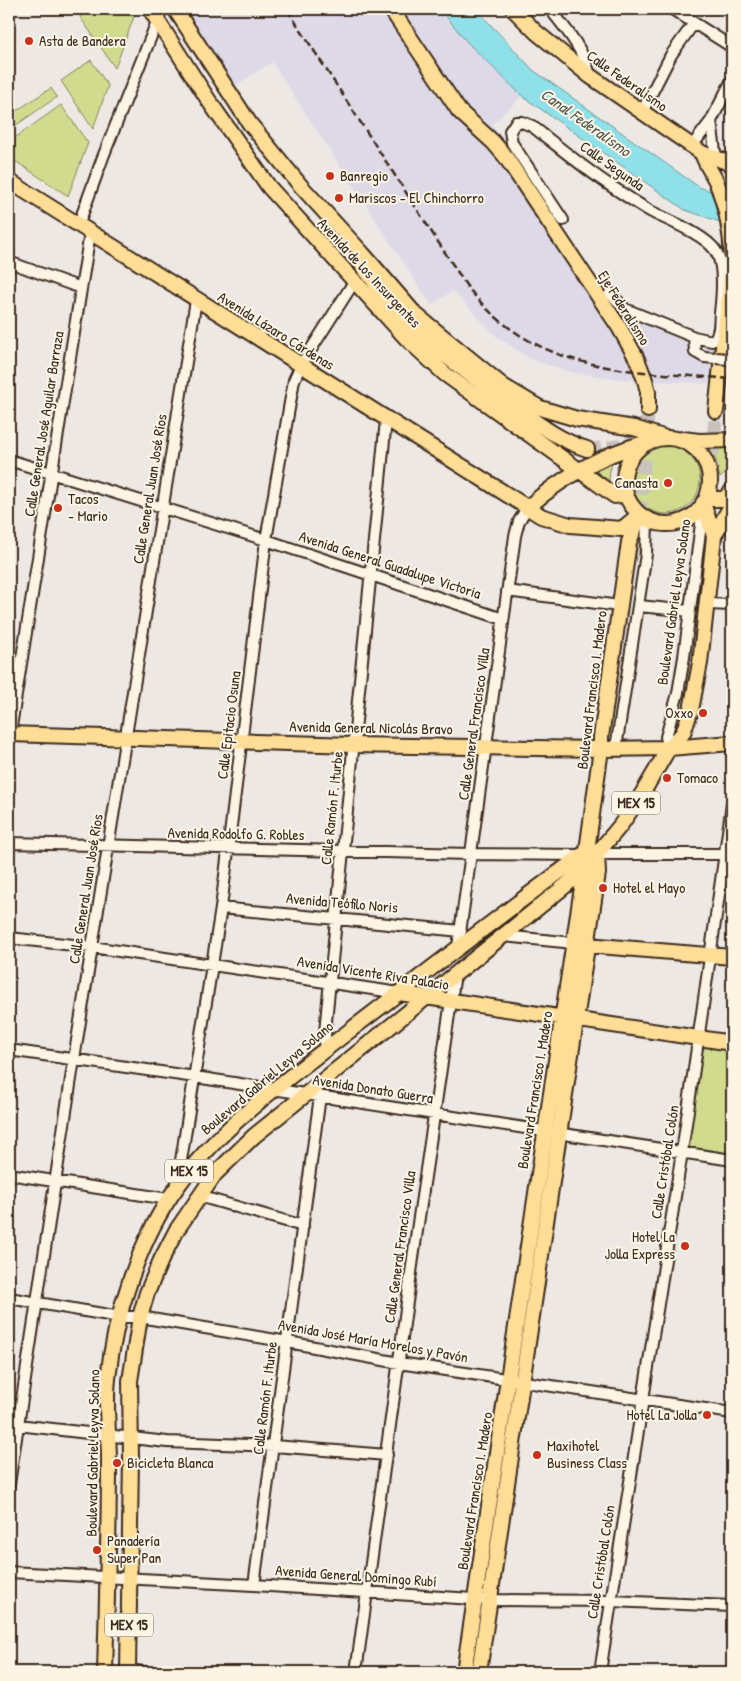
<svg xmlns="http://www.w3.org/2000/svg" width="741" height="1681" font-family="'Patrick Hand',sans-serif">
<rect width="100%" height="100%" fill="#eee8e5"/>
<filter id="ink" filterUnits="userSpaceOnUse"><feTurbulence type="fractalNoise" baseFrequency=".02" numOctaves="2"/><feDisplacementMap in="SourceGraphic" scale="10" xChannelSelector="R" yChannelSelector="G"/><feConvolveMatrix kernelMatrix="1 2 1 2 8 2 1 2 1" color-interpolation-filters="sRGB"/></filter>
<g filter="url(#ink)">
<path fill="#ded9e6" d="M 186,9 L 440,9 L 467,42 L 522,96 L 492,125 L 613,306 L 680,336 L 732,350 L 732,385 L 619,379 L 570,372 L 532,360 L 497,337 L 453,291 L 431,305 L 272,62 L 235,86 Z"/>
<path fill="#d0db8e" stroke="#868256" d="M 92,9 L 132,9 L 135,14 L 115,68 L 80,17 Z
M 91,60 L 108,86 L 93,129 L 61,81 Z
M 51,88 L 57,97 L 9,130 L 9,107 L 13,113 Z
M 61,105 L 88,143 L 68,196 L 9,157 L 9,142 Z
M 732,443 L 732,468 L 720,478 L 716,460 L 704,444 Z
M632 480a34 34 0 1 1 68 0a34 34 0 1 1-68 0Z
M 615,455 L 610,470 L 609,481 L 593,469 Z
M 703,1045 L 732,1048 L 732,1155 L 687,1148 Z"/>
<path fill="#8fe0e8" stroke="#6d9797" d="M 440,9 L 476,9 L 533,70 L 699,187 L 732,198 L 732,226 L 685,210 L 522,96 L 467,42 Z"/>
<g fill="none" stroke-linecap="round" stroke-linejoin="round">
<path stroke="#cac2bd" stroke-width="14" stroke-dasharray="14 7" stroke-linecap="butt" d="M 587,449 C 602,449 623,448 635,438 C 639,433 643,426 647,421
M 636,557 L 648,410
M 703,560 L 716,411"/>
<g stroke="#3b2a1e" stroke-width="14">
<path id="minor" d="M 550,9 C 566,29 584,50 590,76
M 672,9 L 732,47
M 642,112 L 671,55 L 694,23
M 711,121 L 716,159
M 692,146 L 711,121 L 732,80
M 563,220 L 512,143 L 510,131 L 516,122 L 522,122 L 532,126 C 559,147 586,170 614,188 C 626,196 638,204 650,211 C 667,220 704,234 715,250 C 725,264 722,296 720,313 C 719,322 721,336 712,341 L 694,337
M 78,226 L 103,157 L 162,9
M 9,262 L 81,288
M 610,293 L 625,309 L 694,337 L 695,352 L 704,357 L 716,358
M 9,460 L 266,540 L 503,619
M 507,591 L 619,606
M 708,604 L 732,605
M 639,606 L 690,611
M 9,739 L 90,233
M 616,748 L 646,554 L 647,519
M 669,748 L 666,737 L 678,693 L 684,657 L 703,508
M 9,843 L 471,854 L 582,855
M 597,854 L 732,854
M 221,908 L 461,931
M 503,936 L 574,943
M 9,938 L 92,947 L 399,993
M 458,947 L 515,536 L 519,521 L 527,508
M 9,1050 L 195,1077 L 732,1160
M 324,1051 L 326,1021 L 386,420
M 9,1174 L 168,1199
M 177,1186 L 221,908 L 266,540 L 294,380 L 301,365 L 354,282
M 199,1196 L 303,1226
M 9,1298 L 120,1317 L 140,1317 L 288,1342 L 399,1363 L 732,1413
M 9,1424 L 167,1442 L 274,1446 L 387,1455
M 9,1484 L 74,1059 L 196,300
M 9,1572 L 254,1585 L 489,1600 L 610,1601 L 732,1606
M 254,1585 L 320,1096
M 128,1670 L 143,1672
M 356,1672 L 414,1251 L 455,974
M 600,1672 L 682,1152 L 732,804"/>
</g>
<g stroke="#3b2a1e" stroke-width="18">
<path id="major" d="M 150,9 L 211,104 L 269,187 L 407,339 L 445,374 L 615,496 L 626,494
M 175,9 L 250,124 L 300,185 L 363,254 L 415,314 L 503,386 L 540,408 L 577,419 L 634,428 L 663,437
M 391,9 L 459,111 L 493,142 L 505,156 L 619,327 L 637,359 L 645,380 L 648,392 L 648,410
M 513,9 L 536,32 L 590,76 L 702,153 L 732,164
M 702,153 C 705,163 711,171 716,181 C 726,205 731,231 732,257
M 9,181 L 541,516 L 570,525 L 622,529 L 639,515
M 359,261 C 377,286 397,313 420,334 C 449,360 480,382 512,405 C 536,422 558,440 587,449
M 716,411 L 732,267
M624 481a43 43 0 1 1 86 0a43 43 0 1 1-86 0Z
M 683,439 L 699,441 L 732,440
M 706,499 L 724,499 L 732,491
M 527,508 C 560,479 599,456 641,444
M 714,536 L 732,504
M 9,734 L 353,745 L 601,749 L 669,748 L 732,743
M 587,945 L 732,957
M 399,993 L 732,1043
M 105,1672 C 107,1602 109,1532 109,1461 C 109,1435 105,1405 108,1379 C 114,1316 140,1238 177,1187 C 220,1126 290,1077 348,1032 C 426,972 504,913 582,855 L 593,854
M 128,1672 L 131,1457 L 130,1381 L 140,1317 L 147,1293 L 161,1260 L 176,1231 L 215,1174 L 254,1136 L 565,886 L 584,869 L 620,826 L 642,794 L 669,748 L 683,733 L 691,710 L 700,663 L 712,555 L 714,536 L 703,503
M 464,1672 L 581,894 L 601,749 L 601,737 L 629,542 L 640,515
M 479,1672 L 598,873 L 597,854"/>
</g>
<use href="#minor" stroke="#fcf5e5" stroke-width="10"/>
<use href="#major" stroke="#fedd96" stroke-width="14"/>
<path stroke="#3b2a1e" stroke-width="2.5" stroke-dasharray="8 4" stroke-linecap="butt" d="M 287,9 L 466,285 C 536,376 629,370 732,379"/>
<g stroke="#3b2a1e" stroke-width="14" stroke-linecap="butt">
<path id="minor-bridge" d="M 716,358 L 728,359"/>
</g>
<use href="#minor-bridge" stroke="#fcf5e5" stroke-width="10"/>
</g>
</g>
<g fill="#c8321e" stroke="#fcf5e5" stroke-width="2">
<circle cx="29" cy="41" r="5"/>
<circle cx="330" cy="176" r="5"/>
<circle cx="339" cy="198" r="5"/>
<circle cx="668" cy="483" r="5"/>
<circle cx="58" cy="508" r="5"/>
<circle cx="703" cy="713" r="5"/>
<circle cx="667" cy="778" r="5"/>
<circle cx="603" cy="888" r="5"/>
<circle cx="685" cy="1246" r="5"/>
<circle cx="707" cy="1415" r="5"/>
<circle cx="537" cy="1455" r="5"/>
<circle cx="117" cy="1463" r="5"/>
<circle cx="97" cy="1550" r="5"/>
</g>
<g text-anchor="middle" stroke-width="4" stroke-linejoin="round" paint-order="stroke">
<g fill="#fcf5e5" stroke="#75675a" stroke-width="1">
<rect x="612" y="791.5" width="48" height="23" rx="4"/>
<rect x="165" y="1159.5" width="48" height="23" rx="4"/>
<rect x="105" y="1613.5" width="48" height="23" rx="4"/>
</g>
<g font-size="14" font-weight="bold" fill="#3b2a1e">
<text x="636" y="808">MEX 15</text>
<text x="189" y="1176">MEX 15</text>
<text x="129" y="1630">MEX 15</text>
</g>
<g font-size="15" fill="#3b2a1e" stroke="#fcf5e5" text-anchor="start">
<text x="39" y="46">Asta de Bandera</text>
<text x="340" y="181">Banregio</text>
<text x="349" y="203">Mariscos - El Chinchorro</text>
<text x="658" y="488" text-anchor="end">Canasta</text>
<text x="68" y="504">Tacos<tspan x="68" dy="17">- Mario</tspan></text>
<text x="693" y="718" text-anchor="end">Oxxo</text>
<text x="677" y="783">Tomaco</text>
<text x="613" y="893">Hotel el Mayo</text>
<text x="675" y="1242" text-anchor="end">Hotel La<tspan x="675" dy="17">Jolla Express</tspan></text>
<text x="697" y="1420" text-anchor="end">Hotel La Jolla</text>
<text x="547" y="1451">Maxihotel<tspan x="547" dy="17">Business Class</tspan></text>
<text x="127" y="1468">Bicicleta Blanca</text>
<text x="107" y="1546">Panadería<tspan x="107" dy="17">Super Pan</tspan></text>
</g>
<g font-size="15" fill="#3b2a1e" stroke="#fcf5e5">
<text transform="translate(627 81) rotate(35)" y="5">Calle Federalismo</text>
<text transform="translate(612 166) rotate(35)" y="5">Calle Segunda</text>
<text transform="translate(369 273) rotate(47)" y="5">Avenida de los Insurgentes</text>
<text transform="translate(624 308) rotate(58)" y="5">Eje Federalismo</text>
<text transform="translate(276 331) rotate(32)" y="5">Avenida Lázaro Cárdenas</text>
<text transform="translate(44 424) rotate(-81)" y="5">Calle General José Aguilar Barraza</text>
<text transform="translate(150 489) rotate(-81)" y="5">Calle General Juan José Ríos</text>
<text transform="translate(390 565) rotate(18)" y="5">Avenida General Guadalupe Victoria</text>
<text transform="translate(674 602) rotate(-82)" y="5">Boulevard Gabriel Leyva Solano</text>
<text transform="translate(592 690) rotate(-83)" y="5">Boulevard Francisco I. Madero</text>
<text transform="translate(474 724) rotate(-82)" y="5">Calle General Francisco Villa</text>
<text transform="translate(229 725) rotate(-83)" y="5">Calle Epitacio Osuna</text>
<text transform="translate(371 728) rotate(1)" y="5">Avenida General Nicolás Bravo</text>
<text transform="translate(332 808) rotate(-84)" y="5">Calle Ramón F. Iturbe</text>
<text transform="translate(236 834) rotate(1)" y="5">Avenida Rodolfo G. Robles</text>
<text transform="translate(86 889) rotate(-81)" y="5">Calle General Juan José Ríos</text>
<text transform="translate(342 903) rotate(5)" y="5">Avenida Teófilo Noris</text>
<text transform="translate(373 973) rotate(9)" y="5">Avenida Vicente Riva Palacio</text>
<text transform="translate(267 1078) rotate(-40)" y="5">Boulevard Gabriel Leyva Solano</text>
<text transform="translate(373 1089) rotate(9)" y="5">Avenida Donato Guerra</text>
<text transform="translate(535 1090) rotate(-81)" y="5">Boulevard Francisco I. Madero</text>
<text transform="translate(665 1162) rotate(-81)" y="5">Calle Cristóbal Colón</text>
<text transform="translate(400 1247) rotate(-82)" y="5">Calle General Francisco Villa</text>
<text transform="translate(373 1341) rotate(10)" y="5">Avenida José María Morelos y Pavón</text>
<text transform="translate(265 1398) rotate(-83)" y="5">Calle Ramón F. Iturbe</text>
<text transform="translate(93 1453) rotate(-89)" y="5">Boulevard Gabriel Leyva Solano</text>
<text transform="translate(475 1491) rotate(-81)" y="5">Boulevard Francisco I. Madero</text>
<text transform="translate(601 1562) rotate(-81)" y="5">Calle Cristóbal Colón</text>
<text transform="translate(356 1576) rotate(4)" y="5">Avenida General Domingo Rubí</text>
</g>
<g font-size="16" font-style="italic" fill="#505850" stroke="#fcf5e5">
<text transform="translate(586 122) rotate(35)" y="6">Canal Federalismo</text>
</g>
</g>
<rect width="741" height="1681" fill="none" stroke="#fcf5e5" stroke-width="30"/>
<rect x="15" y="15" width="711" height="1651" fill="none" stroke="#3b2a1e" stroke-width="2" filter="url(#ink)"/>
</svg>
